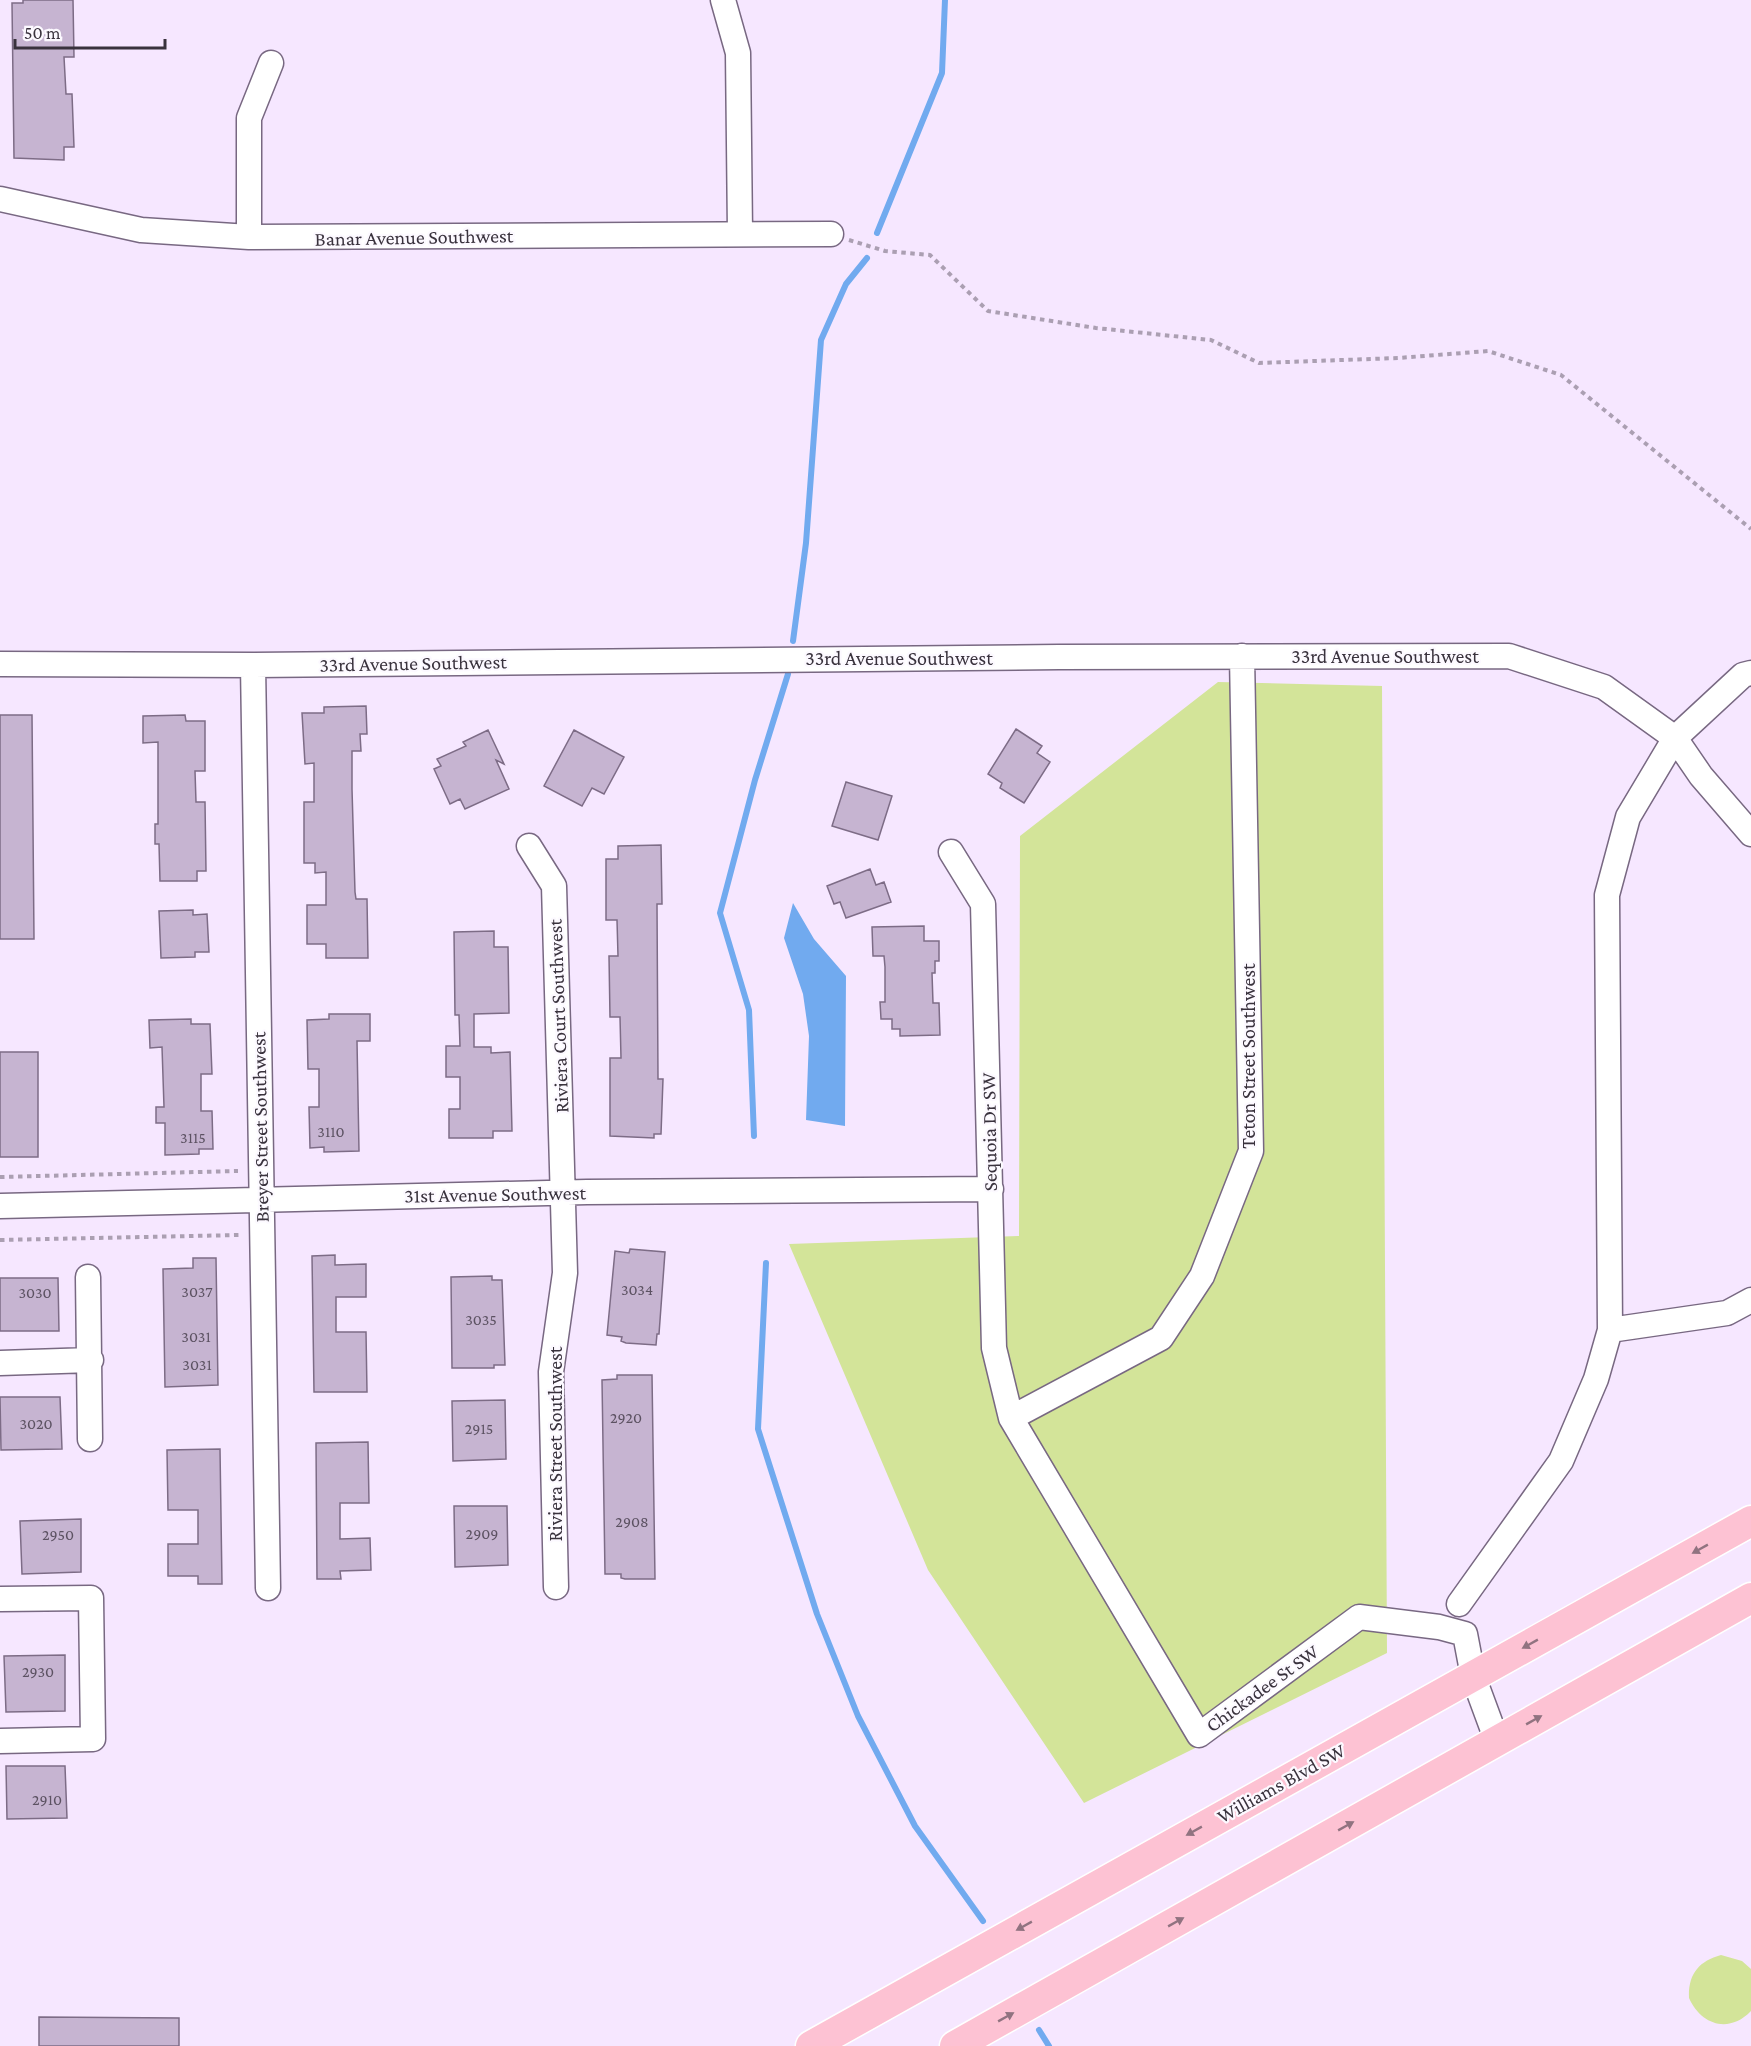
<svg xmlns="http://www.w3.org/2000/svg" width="1751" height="2046" font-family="'Crimson Pro',serif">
<rect width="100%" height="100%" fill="#f6e7ff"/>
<path fill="#d3e499" d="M 1218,682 L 1382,686 L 1387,1653 L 1084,1803 L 928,1570 L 789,1244 L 1019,1236 L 1020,836 Z
M 1721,1955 L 1742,1961 L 1751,1969 L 1751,2011 C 1729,2034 1701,2025 1689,1998 C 1688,1974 1699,1961 1721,1955 Z"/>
<path fill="#71aaef" d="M 793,903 L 814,939 L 846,976 L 845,1126 L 806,1120 L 809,1036 L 803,994 L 784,938 Z"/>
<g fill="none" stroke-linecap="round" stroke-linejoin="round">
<path stroke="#71aaef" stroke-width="6" d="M 877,233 L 942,73 L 945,0
M 793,641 L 806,543 L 821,340 L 846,284 L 867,258
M 754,1136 L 749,1010 L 720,913 L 755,780 L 788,674
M 766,1263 L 758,1429 L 817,1614 L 858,1716 L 915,1826 L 983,1921
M 1039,2030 L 1049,2046"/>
</g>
<path fill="#c6b4d1" stroke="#7d6c86" stroke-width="1.5" d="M 23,0 L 73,0 L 74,57 L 64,57 L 66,94 L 72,94 L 74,147 L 64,147 L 64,160 L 14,158 L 12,3 L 23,3 Z
M 366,706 L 367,734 L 360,734 L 361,751 L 352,751 L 352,789 L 355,892 L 356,899 L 367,899 L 368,958 L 326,958 L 326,944 L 307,944 L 307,905 L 326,905 L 326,872 L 315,873 L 315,863 L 304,863 L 304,802 L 314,802 L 314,763 L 305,764 L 302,713 L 324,713 L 324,707 Z
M 0,715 L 32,715 L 34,939 L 0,939 Z
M 185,715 L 186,721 L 205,721 L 205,771 L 195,771 L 196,802 L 205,802 L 206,871 L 197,871 L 197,881 L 160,881 L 159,844 L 155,844 L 155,824 L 158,824 L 158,742 L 143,743 L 143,716 Z
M 1016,729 L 1042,746 L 1037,753 L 1050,762 L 1024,803 L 1000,788 L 1002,783 L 988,774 Z
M 488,730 L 504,764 L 496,760 L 509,789 L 465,809 L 460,799 L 450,804 L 434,769 L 441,766 L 437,759 L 466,746 L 463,742 Z
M 574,730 L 624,757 L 604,794 L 592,788 L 582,806 L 544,786 Z
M 846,782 L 892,796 L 878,840 L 832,826 Z
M 661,845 L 662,904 L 657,904 L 658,1079 L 663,1079 L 661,1134 L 654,1134 L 654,1138 L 610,1136 L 610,1058 L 621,1058 L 620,1017 L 610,1017 L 609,956 L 618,956 L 617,920 L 606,920 L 606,859 L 618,859 L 618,846 Z
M 870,869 L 876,885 L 884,882 L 891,902 L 846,918 L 840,902 L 834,904 L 827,886 Z
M 193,910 L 193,915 L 207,914 L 209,952 L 195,952 L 195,957 L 161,958 L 159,911 Z
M 924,926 L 924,941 L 939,941 L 939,961 L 935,961 L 935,973 L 932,973 L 933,1003 L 939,1003 L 940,1035 L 900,1036 L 900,1029 L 892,1029 L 892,1019 L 881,1019 L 880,1002 L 885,1002 L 885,967 L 884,956 L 873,956 L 872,927 Z
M 494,931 L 494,947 L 508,947 L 509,1013 L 474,1014 L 474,1047 L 491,1047 L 491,1053 L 510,1052 L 512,1131 L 493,1131 L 493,1138 L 449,1138 L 449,1109 L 460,1109 L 460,1077 L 446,1077 L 446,1046 L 460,1046 L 459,1015 L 455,1015 L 454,932 Z
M 329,1014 L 370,1014 L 370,1041 L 357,1041 L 359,1151 L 324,1152 L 324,1147 L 310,1148 L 309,1107 L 319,1107 L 319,1069 L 308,1069 L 307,1020 L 329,1019 Z
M 191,1019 L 191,1024 L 210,1024 L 212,1074 L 201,1074 L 201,1111 L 212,1111 L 213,1149 L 199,1149 L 199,1154 L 165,1155 L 165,1123 L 156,1123 L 156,1107 L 164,1107 L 162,1047 L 150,1048 L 149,1020 Z
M 0,1052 L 38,1052 L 38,1157 L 0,1157 Z
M 630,1249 L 665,1252 L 659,1334 L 657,1334 L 656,1345 L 626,1343 L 621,1341 L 622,1337 L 607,1335 L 615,1251 L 629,1253 Z
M 335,1255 L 335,1265 L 366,1264 L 366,1297 L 336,1297 L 336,1332 L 366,1332 L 367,1392 L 314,1392 L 312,1256 Z
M 193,1258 L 216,1258 L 218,1385 L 165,1387 L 163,1269 L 193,1268 Z
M 492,1276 L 492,1280 L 502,1280 L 505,1365 L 494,1365 L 494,1368 L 452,1368 L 451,1277 Z
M 0,1278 L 58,1278 L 59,1331 L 0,1331 Z
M 617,1375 L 652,1375 L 655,1579 L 625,1579 L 621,1578 L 621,1574 L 605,1574 L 602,1380 L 617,1379 Z
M 0,1397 L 60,1397 L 62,1449 L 1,1450 Z
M 505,1400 L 506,1459 L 453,1461 L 452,1401 Z
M 368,1442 L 369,1503 L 340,1503 L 340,1539 L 370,1538 L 371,1570 L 340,1571 L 341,1579 L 317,1579 L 316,1443 Z
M 220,1449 L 222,1584 L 198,1584 L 198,1576 L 168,1576 L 168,1544 L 198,1544 L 198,1510 L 168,1510 L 167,1450 Z
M 454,1506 L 507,1506 L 508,1565 L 455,1567 Z
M 81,1519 L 81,1572 L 22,1574 L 20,1521 Z
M 65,1655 L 65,1711 L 6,1712 L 4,1656 Z
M 6,1766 L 65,1766 L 67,1818 L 7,1819 Z
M 39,2017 L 179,2018 L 179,2046 L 39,2046 Z"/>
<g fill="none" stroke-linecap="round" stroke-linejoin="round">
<g stroke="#786882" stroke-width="27">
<path id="minor" d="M 723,0 L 738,53 L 740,233
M 0,199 L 141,230 L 249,237 L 831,234
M 249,237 L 249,118 L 271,63
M 0,664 L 253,665 L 1059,657 L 1509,656 L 1604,687 L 1675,738 L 1743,675 L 1751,673
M 253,665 L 268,1588
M 1751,834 L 1701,776 L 1675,738 L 1628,817 L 1607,895 L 1610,1330 L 1727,1313 L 1751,1300
M 529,846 L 554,886 L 565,1273 L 551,1372 L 556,1587
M 951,852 L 983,904 L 994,1348 L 1011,1418 L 1199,1735 L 1359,1617 L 1439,1627 L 1465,1634 L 1473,1676 L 1497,1741
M 0,1206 L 587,1192 L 991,1189
M 88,1277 L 90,1439
M 0,1363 L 91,1360
M 1011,1418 L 1161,1338 L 1202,1276 L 1251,1151 L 1242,656
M 0,1599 L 91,1598 L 93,1739 L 0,1741
M 1459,1604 L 1561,1461 L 1596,1379 L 1610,1330"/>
</g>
<g stroke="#fff" stroke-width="33">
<path id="major" d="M 811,2046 L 1751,1521
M 955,2046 L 1751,1598"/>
</g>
<path stroke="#ab9fb2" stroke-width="4" stroke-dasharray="4.5 4.5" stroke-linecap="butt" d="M 849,240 L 885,251 L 930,255 L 988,311 L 1096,328 L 1211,340 L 1259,363 L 1398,358 L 1488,351 L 1561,375 L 1751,529
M 0,1177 L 238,1171
M 0,1240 L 239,1235 L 239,1238"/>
<use href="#minor" stroke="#fff" stroke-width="24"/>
<use href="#major" stroke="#fdc2d3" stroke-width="30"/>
</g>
<defs><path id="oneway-solid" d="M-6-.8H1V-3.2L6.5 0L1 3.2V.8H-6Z" transform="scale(1.5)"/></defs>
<g fill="#917380">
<use href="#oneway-solid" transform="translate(1700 1549) rotate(151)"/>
<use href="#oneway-solid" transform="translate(1530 1644) rotate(151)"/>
<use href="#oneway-solid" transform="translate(1534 1720) rotate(-29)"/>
<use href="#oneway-solid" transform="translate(1346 1826) rotate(-29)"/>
<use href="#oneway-solid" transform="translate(1194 1831) rotate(151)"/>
<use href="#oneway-solid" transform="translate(1176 1922) rotate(-29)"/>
<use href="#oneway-solid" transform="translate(1024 1926) rotate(151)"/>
<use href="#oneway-solid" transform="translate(1006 2017) rotate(-29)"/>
</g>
<g text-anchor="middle" stroke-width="4.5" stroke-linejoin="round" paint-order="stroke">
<g font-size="16" fill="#5c5262">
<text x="331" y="1137">3110</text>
<text x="193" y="1143">3115</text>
<text x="637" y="1295">3034</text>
<text x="197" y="1297">3037</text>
<text x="35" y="1298">3030</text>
<text x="481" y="1325">3035</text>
<text x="196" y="1342">3031</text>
<text x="197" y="1370">3031</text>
<text x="626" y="1423">2920</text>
<text x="36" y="1429">3020</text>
<text x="479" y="1434">2915</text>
<text x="632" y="1527">2908</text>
<text x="482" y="1539">2909</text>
<text x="58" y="1540">2950</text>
<text x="38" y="1677">2930</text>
<text x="47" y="1805">2910</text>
</g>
<g font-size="20" fill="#39323d" stroke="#fcf9ff">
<text transform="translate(414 237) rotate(-1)" y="7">Banar Avenue Southwest</text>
<text x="1385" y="663">33rd Avenue Southwest</text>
<text x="899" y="665">33rd Avenue Southwest</text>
<text transform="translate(413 663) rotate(-1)" y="7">33rd Avenue Southwest</text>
<text transform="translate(558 1016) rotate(-92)" y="7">Riviera Court Southwest</text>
<text transform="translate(1248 1056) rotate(-90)" y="7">Teton Street Southwest</text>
<text transform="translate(260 1127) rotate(-91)" y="7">Breyer Street Southwest</text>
<text transform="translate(989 1132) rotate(-91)" y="7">Sequoia Dr SW</text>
<text transform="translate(495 1194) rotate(-1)" y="7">31st Avenue Southwest</text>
<text transform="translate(555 1444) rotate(-90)" y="7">Riviera Street Southwest</text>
<text transform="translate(1262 1688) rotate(-36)" y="7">Chickadee St SW</text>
<text transform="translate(1281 1783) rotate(-29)" y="7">Williams Blvd SW</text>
</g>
</g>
<path d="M15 39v9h150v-9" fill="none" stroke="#39323d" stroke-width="3"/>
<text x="24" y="39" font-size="18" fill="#39323d" stroke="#fcf9ff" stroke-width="4.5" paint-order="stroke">50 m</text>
</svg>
